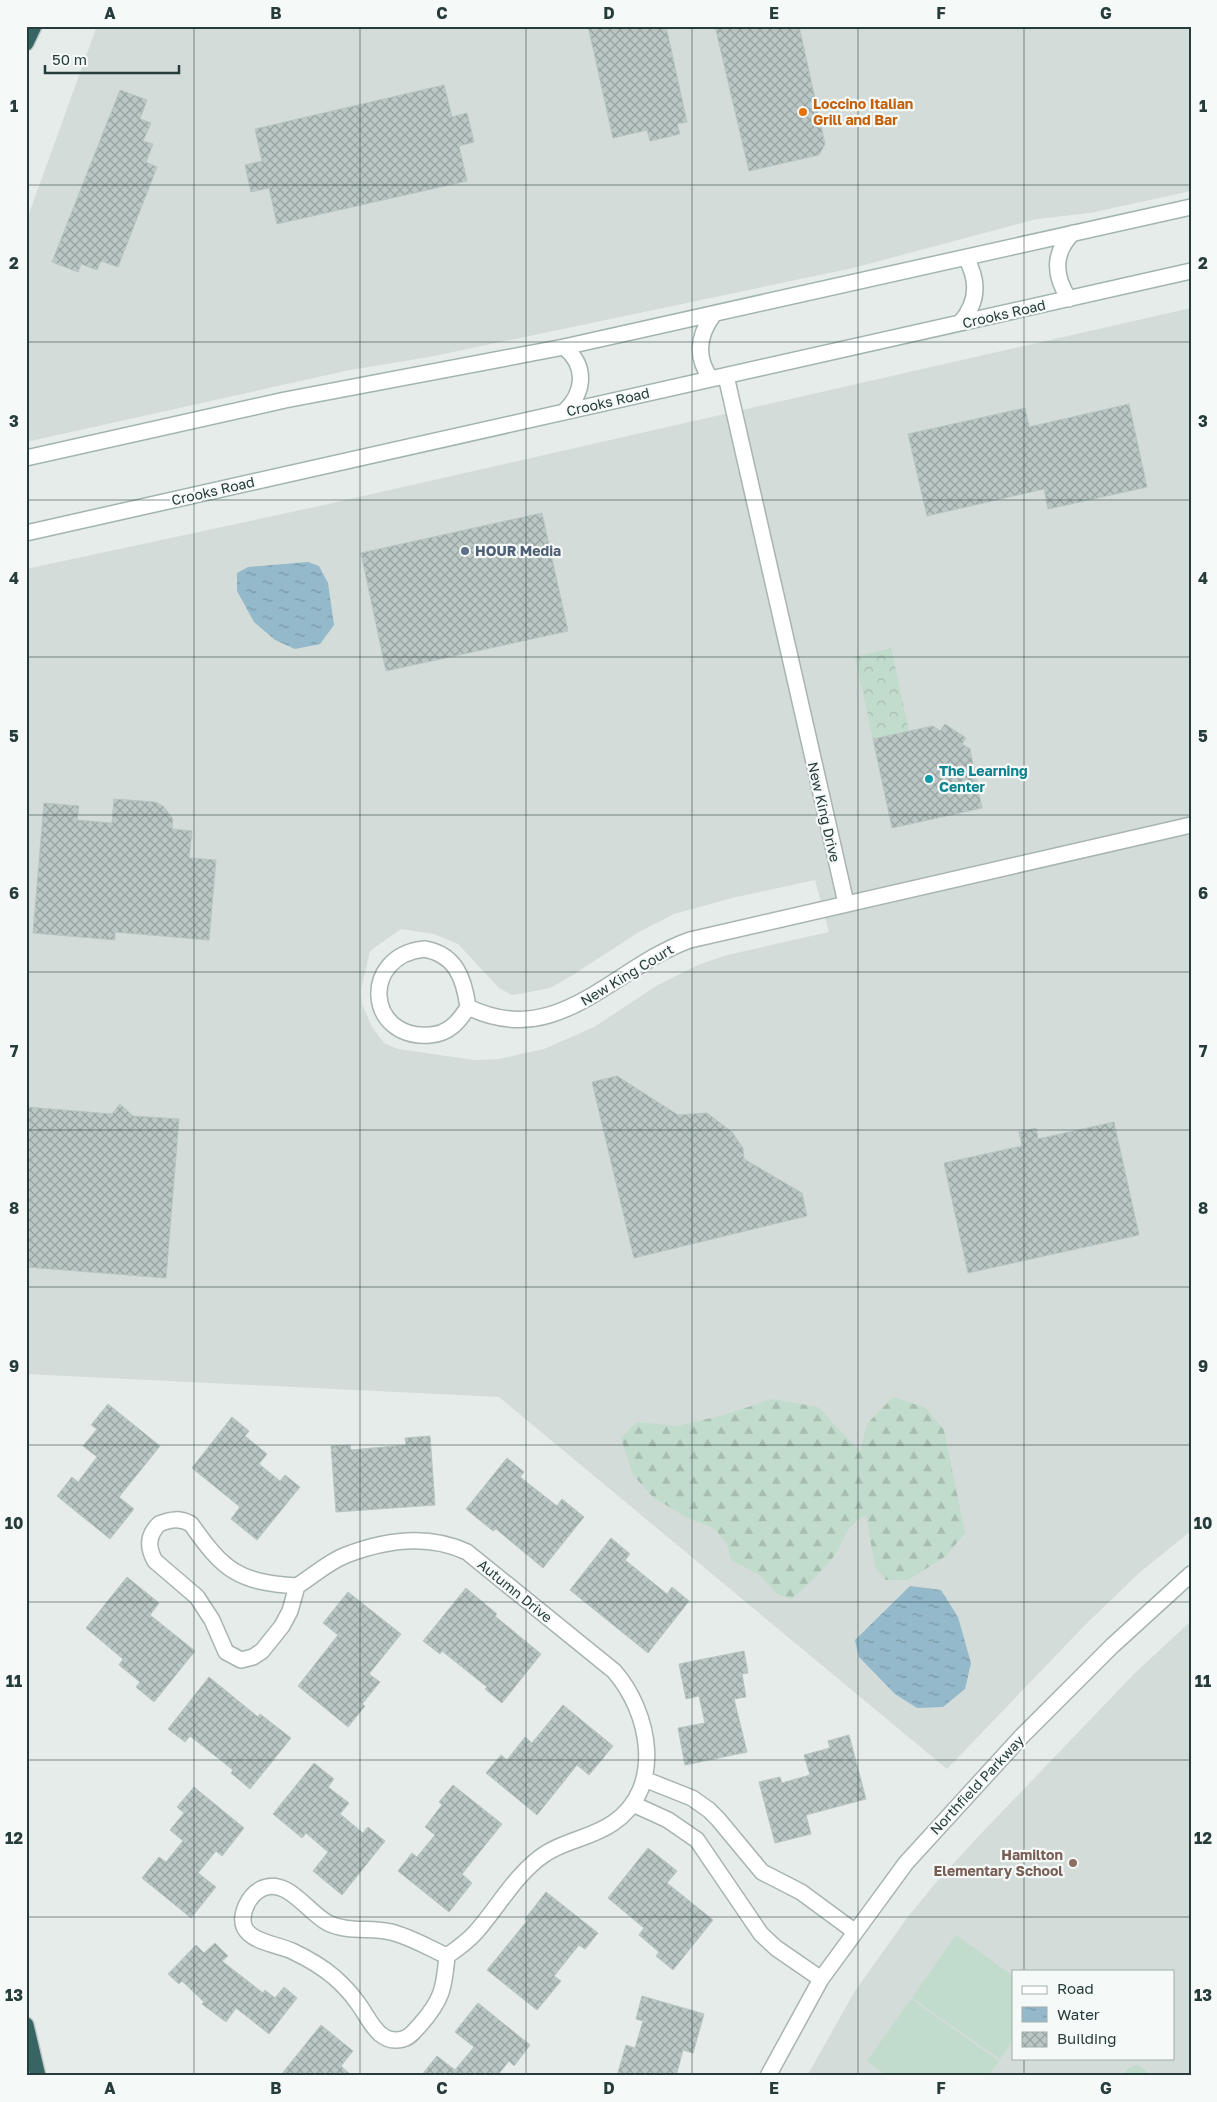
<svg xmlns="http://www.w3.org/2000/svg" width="1217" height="2102" font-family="'Golos Text',sans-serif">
<defs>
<pattern id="forest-firs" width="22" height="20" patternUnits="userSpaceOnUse" patternTransform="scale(1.25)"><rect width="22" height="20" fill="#c1dbcc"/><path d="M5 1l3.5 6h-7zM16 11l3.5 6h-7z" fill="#a6bdb0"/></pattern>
<pattern id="park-crowns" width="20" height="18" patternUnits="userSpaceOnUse" patternTransform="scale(1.25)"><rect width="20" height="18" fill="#c1dbcc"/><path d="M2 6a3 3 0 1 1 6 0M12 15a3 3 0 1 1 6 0" fill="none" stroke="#a6bdb0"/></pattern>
<pattern id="water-ripples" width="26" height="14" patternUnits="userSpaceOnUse" patternTransform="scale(1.25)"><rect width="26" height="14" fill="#94b9ca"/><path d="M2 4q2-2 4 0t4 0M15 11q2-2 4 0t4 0" fill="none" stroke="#7998a5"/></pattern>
<pattern id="building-cross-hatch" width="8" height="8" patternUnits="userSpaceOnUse" patternTransform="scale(1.25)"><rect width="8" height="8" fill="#bbc7c4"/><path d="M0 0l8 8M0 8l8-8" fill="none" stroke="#98a3a0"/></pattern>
</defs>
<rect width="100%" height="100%" fill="#e5ecea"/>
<path fill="#d3dcd9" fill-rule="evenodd" d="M 97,26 L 1191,26 L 1191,191 L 1090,213 L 1037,219 L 853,268 L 429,357 L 350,370 L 26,442 L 26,222 Z
M 1191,308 L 1191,1531 L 1139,1573 L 1085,1625 L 947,1769 L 499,1397 L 26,1374 L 26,569 L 315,507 ZM 815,880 L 829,932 L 727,955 L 698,965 L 658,985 L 594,1027 L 544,1049 L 499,1059 L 474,1060 L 398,1049 L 384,1043 L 372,1027 L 362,1004 L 361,990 L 370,951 L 401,929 L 434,934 L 458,944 L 499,988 L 512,995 L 519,994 L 550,988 L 573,975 L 637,933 L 674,914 L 732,898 Z
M 1191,1621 L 1191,2076 L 807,2076 L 855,1991 L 907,1918 L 934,1885 L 975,1840 L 1134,1674 ZM 1013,1971 L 1173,1971 L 1173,2058 L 1013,2058 Z"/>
<path fill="url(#forest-firs)" d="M 893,1397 L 926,1408 L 944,1430 L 965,1533 L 946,1556 L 908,1580 L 886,1580 L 875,1567 L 866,1515 C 840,1530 846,1542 831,1560 C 819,1574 805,1587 792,1599 L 777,1594 L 760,1575 L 731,1560 L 727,1544 L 714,1528 L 687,1518 L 653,1497 L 633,1475 L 621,1438 L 637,1422 L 677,1426 L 724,1415 L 772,1399 L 818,1407 L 860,1452 L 867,1424 Z"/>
<path fill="url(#park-crowns)" d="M 891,648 L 909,731 L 873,739 L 855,657 Z"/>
<path fill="#c1dbcc" d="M 956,1935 L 1013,1976 L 1013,2040 L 1000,2059 L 912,1998 Z
M 911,1999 L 999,2061 L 988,2076 L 888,2076 L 867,2061 Z
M 1138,2065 L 1152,2076 L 1122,2076 L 1130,2067 Z"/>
<path fill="url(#water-ripples)" d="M 308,562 L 319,566 L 328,583 L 334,625 L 320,644 L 295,649 L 275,640 L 254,622 L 237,591 L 237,573 L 248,567 Z
M 910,1586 L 941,1590 L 958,1617 L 971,1663 L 965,1689 L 943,1707 L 917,1708 L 895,1694 L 859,1657 L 855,1640 Z"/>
<path fill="url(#building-cross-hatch)" stroke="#b8c5c2" d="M 588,26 L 666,26 L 687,122 L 677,124 L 680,134 L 650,141 L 647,130 L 613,138 Z
M 715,26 L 799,26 L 825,144 L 819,155 L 749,171 Z
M 444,85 L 452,117 L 467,113 L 474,142 L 459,146 L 467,181 L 277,224 L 269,188 L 251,192 L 245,165 L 262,161 L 255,129 Z
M 120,90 L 147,100 L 140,119 L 151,123 L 143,141 L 153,144 L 146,162 L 157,167 L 118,267 L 101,261 L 97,270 L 81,264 L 78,272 L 52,262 Z
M 1129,404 L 1147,487 L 1048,509 L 1044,489 L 927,516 L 908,434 L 1025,408 L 1029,427 Z
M 542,513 L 568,631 L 386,671 L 361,553 Z
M 945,724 L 966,738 L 962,744 L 970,749 L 982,808 L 892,828 L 873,739 L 933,726 L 940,731 Z
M 114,799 L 155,802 L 163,806 L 173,819 L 172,829 L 192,831 L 189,858 L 216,860 L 209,940 L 115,932 L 115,940 L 33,933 L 44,803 L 79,806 L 77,820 L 112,823 Z
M 617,1076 L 678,1115 L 707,1113 L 732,1132 L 743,1148 L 744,1159 L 802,1193 L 807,1216 L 634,1258 L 592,1082 Z
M 120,1104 L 133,1116 L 179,1119 L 166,1278 L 26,1267 L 26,1107 L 112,1114 Z
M 1114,1122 L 1139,1235 L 968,1273 L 944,1163 L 1022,1146 L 1019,1132 L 1036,1128 L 1038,1139 Z
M 108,1404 L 160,1446 L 119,1497 L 134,1509 L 110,1539 L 57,1496 L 72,1477 L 78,1482 L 97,1457 L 83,1446 L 97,1429 L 91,1425 Z
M 232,1417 L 249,1431 L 245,1436 L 267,1454 L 259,1464 L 280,1481 L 285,1475 L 300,1487 L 257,1540 L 231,1519 L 240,1507 L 192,1468 Z
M 430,1436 L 435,1505 L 336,1512 L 331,1446 L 350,1445 L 351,1450 L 406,1445 L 405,1438 Z
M 507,1458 L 524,1472 L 520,1477 L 557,1506 L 562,1499 L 584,1517 L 543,1568 L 496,1529 L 493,1531 L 466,1509 Z
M 611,1538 L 630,1554 L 625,1560 L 667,1594 L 672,1587 L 689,1601 L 648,1653 L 570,1590 Z
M 127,1577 L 159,1603 L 150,1615 L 195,1651 L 154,1702 L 136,1687 L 140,1682 L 119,1665 L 123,1659 L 86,1628 Z
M 466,1588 L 497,1614 L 495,1616 L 541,1654 L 502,1703 L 485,1689 L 487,1687 L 442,1651 L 440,1654 L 423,1641 Z
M 348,1592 L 401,1634 L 369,1674 L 380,1682 L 362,1704 L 365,1706 L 348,1727 L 298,1686 L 338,1635 L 323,1623 Z
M 744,1651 L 748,1673 L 742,1674 L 746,1697 L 734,1699 L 747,1752 L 685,1765 L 678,1728 L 705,1723 L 699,1696 L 686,1699 L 679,1664 Z
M 209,1677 L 258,1717 L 260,1714 L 291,1738 L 250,1789 L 231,1773 L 233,1770 L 190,1736 L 185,1742 L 168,1729 Z
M 563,1705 L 613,1746 L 589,1775 L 577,1765 L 537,1815 L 486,1773 L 501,1755 L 507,1760 L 525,1737 L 532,1743 Z
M 849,1735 L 866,1799 L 806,1815 L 811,1834 L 775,1843 L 759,1782 L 780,1777 L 782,1783 L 810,1775 L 804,1755 L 830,1748 L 828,1741 Z
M 314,1763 L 334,1779 L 328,1787 L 349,1803 L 340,1814 L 363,1833 L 368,1827 L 385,1841 L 342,1895 L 313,1871 L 328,1852 L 306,1833 L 302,1838 L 273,1814 Z
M 453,1785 L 502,1824 L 462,1874 L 472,1883 L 449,1912 L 398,1871 L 412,1853 L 417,1857 L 435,1835 L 425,1827 L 442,1805 L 439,1802 Z
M 194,1787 L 244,1828 L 222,1856 L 216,1851 L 198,1873 L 216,1887 L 191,1918 L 142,1878 L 159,1857 L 166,1862 L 183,1841 L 170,1830 L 184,1813 L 177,1807 Z
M 648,1848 L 677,1871 L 667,1883 L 713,1920 L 673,1970 L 656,1956 L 659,1952 L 639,1935 L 644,1928 L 608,1898 Z
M 546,1892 L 598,1933 L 585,1949 L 579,1945 L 554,1976 L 561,1981 L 537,2010 L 487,1970 L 527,1921 L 525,1919 Z
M 215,1943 L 228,1956 L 222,1961 L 263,1993 L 265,1990 L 275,1998 L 284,1987 L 297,1998 L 269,2034 L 236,2008 L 226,2022 L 202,2004 L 204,2002 L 182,1981 L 179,1984 L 168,1974 L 196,1945 L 204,1953 Z
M 642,1996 L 704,2014 L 693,2053 L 683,2050 L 676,2076 L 617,2076 L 626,2045 L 635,2048 L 643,2021 L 636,2019 Z
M 478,2003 L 530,2045 L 514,2066 L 509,2061 L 497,2076 L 421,2076 L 437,2056 L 455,2070 L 474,2047 L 455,2032 Z
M 321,2025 L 353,2051 L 341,2066 L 352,2076 L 280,2076 Z"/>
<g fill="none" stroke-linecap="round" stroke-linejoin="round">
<g stroke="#a8b4b2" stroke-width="18">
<path id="street" d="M 726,376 L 846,903
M 424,949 C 456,954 464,979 468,1007 C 459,1022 448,1034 430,1035 C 366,1040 360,956 424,949 Z
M 468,1007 C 558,1051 613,967 690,940 L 1191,825
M 297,1586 L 290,1611 L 282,1626 L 262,1651 L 253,1657 L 241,1660 L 226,1652 L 212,1620 L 197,1597 L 155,1561 C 147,1547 148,1535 159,1524 C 171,1519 180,1518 191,1524 C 224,1571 238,1582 297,1586 C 313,1576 328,1562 346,1555 C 385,1540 429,1534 467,1552 L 614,1671 C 650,1712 665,1788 613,1823 C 590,1839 560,1841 538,1859 C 513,1879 497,1908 476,1932 C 468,1941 457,1949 447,1956 C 444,1989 442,2000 420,2025 C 415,2030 411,2037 403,2039 C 378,2046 369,2017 357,2002 C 350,1992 343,1985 334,1977 C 321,1966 307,1958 292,1951 C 272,1942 231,1941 246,1906 C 249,1899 254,1893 261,1889 C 287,1876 308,1913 328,1923 C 348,1933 371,1927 391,1932 C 411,1937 429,1948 447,1956
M 644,1779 L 692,1798 L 709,1810 L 718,1819 L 762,1872 L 801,1892 L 854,1931
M 633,1804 L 668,1820 L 697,1840 L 761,1934 L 776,1948 L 821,1979
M 768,2076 L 821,1979 L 906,1863 L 1021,1737 L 1112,1646 L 1191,1574"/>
</g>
<g stroke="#a2b4b0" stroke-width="18">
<path id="secondary" d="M 1069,299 C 1054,276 1052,253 1073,233
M 960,323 C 978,303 979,281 966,258
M 711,379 C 695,357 698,335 714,314
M 564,412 C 585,392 587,366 564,347
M 26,458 L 285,400 L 564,347 L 1191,207
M 26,533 L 1191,271"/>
</g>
<g stroke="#c2c8c8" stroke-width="18">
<path id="highway" d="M 26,43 L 34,26
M 26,2025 L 38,2076"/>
</g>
<use href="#street" stroke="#fff" stroke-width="15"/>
<use href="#secondary" stroke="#fff" stroke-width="15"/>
<use href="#highway" stroke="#366563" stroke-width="15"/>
</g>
<path fill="none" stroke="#263c3a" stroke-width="1" stroke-opacity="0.55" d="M 194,26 L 194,2076M 360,26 L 360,2076M 526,26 L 526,2076M 692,26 L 692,2076M 858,26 L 858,2076M 1024,26 L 1024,1971M 26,185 L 1191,185M 26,342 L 1191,342M 26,500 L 1191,500M 26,657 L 1191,657M 26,815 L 1191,815M 26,972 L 1191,972M 26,1130 L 1191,1130M 26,1287 L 1191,1287M 26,1445 L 1191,1445M 26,1602 L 1191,1602M 26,1760 L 1191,1760M 26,1917 L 1191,1917M 1024,2058 L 1024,2076"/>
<circle fill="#e8710a" stroke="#f5f9f8" stroke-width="2" cx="803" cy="112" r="5"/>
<circle fill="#5c6f8a" stroke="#f5f9f8" stroke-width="2" cx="465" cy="551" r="5"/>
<circle fill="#0f9aa8" stroke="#f5f9f8" stroke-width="2" cx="929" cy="779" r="5"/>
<circle fill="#8d6e63" stroke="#f5f9f8" stroke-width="2" cx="1073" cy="1863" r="5"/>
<g text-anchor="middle" stroke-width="4.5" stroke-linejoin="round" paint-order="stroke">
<g font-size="14" font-weight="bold" fill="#c56008" stroke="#f5f9f8" text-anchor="start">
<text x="813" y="109">Loccino Italian<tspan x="813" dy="16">Grill and Bar</tspan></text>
</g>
<g font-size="14" fill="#263c3a" stroke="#f5f9f8">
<text transform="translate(1004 314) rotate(-13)" y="5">Crooks Road</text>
<text transform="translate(608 402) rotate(-13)" y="5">Crooks Road</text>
<text transform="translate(213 491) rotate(-13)" y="5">Crooks Road</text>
<text transform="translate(824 812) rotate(77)" y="5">New King Drive</text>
<text transform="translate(627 975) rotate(-31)" y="5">New King Court</text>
<text transform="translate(515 1591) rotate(39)" y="5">Autumn Drive</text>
<text transform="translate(977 1785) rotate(-47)" y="5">Northfield Parkway</text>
</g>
<g font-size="14" font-weight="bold" fill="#4e5e75" stroke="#f5f9f8" text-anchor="start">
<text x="475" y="556">HOUR Media</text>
</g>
<g font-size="14" font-weight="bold" fill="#0d838f" stroke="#f5f9f8" text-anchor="start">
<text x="939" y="776">The Learning<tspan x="939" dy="16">Center</tspan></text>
</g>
<g font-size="14" font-weight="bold" fill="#785e54" stroke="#f5f9f8" text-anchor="end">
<text x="1063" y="1860">Hamilton<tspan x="1063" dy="16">Elementary School</tspan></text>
</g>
</g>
<rect width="1217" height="2102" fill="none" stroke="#f5f9f8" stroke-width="55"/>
<rect x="1012" y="1970" width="162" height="90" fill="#f5f9f8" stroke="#a2adac"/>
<rect x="1022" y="1986" width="25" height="8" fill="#ffffff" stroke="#a2adac"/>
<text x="1057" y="1994" font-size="15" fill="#263c3a">Road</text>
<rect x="1022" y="2007" width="25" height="15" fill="url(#water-ripples)" stroke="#a2adac"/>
<text x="1057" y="2020" font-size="15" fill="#263c3a">Water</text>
<rect x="1022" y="2032" width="25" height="15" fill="url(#building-cross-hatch)" stroke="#a2adac"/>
<text x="1057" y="2044" font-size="15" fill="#263c3a">Building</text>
<path d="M45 65v8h134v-8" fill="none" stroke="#263c3a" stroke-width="2.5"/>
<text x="52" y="65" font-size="15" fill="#263c3a" stroke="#f5f9f8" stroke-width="4" paint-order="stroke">50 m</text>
<rect x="28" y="28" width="1162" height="2046" fill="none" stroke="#263c3a" stroke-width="2"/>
<g font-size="16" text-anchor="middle" font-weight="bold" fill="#263c3a">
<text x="110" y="19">A</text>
<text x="276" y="19">B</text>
<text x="442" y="19">C</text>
<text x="609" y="19">D</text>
<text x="774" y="19">E</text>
<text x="941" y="19">F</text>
<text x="1106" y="19">G</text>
<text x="14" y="112">1</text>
<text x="1203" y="112">1</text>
<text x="14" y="269">2</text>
<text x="1203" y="269">2</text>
<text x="14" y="427">3</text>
<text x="1203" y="427">3</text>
<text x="14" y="584">4</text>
<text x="1203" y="584">4</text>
<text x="14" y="742">5</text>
<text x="1203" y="742">5</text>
<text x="14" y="899">6</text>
<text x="1203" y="899">6</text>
<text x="14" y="1057">7</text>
<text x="1203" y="1057">7</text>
<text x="14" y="1214">8</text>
<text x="1203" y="1214">8</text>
<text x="14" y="1372">9</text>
<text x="1203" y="1372">9</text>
<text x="14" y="1529">10</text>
<text x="1203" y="1529">10</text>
<text x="14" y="1687">11</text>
<text x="1203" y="1687">11</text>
<text x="14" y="1844">12</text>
<text x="1203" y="1844">12</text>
<text x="14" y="2001">13</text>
<text x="1203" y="2001">13</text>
<text x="110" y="2094">A</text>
<text x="276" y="2094">B</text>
<text x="442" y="2094">C</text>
<text x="609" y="2094">D</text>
<text x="774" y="2094">E</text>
<text x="941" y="2094">F</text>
<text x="1106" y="2094">G</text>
</g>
</svg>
